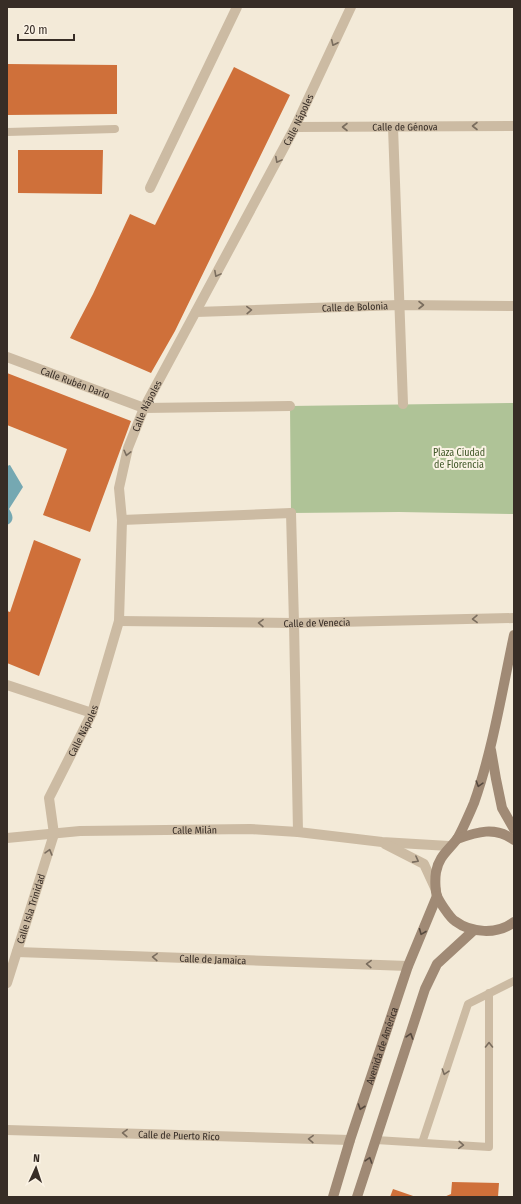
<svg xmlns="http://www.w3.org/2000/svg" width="521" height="1204" font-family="'Fira Sans Condensed',sans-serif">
<rect width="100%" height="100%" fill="#f3ead8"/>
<path fill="#afc397" d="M 514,403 L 514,514 L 399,512 L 291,513 L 290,406 Z"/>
<path fill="#75a8b2" d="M 10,465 L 23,487 L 9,509 C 13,515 15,521 7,525 L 7,466 Z"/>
<path fill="#cf703a" d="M 7,64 L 117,65 L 117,114 L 7,115 Z
M 234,67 L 290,95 L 175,331 L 151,373 L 70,338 L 93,294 L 130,214 L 155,225 Z
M 18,150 L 103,150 L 102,194 L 18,193 Z
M 7,373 L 131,421 L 90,532 L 43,515 L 67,449 L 7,425 Z
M 34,540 L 81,559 L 39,676 L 7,663 L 7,611 L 10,612 Z
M 452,1182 L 499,1183 L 498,1197 L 444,1197 L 451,1194 Z
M 393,1189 L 416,1197 L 390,1197 Z"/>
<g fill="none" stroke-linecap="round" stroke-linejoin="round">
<path stroke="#ccbba3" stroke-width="8" d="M 7,132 L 115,129
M 376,1140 L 489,1147 L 489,993
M 422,1143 L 468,1004 L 514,981"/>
<path stroke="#ccbba3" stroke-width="10" d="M 393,127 L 403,404
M 144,408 L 290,406
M 291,513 L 294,623 L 298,832"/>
<g stroke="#ccbba3" stroke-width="10">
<path id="s1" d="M 295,127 L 514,126"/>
<path d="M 150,188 L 237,7"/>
<path id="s2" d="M 196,312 L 399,305 L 514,306"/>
<path id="s3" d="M 7,357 L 144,408"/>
<path d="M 122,520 L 291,513"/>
<path id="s4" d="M 119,621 L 294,623 L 514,618"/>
<path d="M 7,685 L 92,713"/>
<path id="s5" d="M 7,838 L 80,831 L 250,829 L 298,832 L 382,842 L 449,846"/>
<path d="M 385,844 L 424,864 L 436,890"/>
<path id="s6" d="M 17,952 L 408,966"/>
<path id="s7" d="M 7,983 L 54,834 L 49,798 L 92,713 L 119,621 L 122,520 L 119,488 L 128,448 L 144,408 L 295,127 L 351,7"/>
<path id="s8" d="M 7,1130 L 350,1140"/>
</g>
<g stroke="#a08a75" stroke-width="10">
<path d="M 514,635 C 502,691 493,749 474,803 C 470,812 462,831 457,839 C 448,851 439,856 436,872 C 435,878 435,890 437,896 C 439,901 450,918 455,921 C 471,933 497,935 514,922"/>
<path d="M 491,750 L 496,779 L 502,808 L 514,829"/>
<path d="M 457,839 C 477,832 495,826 514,840"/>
<path id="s9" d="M 333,1197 L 350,1140 L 408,966 L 437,896"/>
<path d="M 357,1197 L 425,989 L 437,964 L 474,930"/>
</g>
</g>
<defs><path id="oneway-chevron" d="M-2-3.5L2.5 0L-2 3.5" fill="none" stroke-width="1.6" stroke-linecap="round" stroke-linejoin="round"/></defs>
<g stroke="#7a6d5e">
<use href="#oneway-chevron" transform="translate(334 43) rotate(115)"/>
<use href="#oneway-chevron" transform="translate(475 126) rotate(180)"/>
<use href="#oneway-chevron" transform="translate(345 127) rotate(180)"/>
<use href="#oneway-chevron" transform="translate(278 160) rotate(118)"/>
<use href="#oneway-chevron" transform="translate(217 274) rotate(118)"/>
<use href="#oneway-chevron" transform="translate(421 305)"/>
<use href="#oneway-chevron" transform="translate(249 310) rotate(-2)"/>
<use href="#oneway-chevron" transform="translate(127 453) rotate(104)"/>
<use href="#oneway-chevron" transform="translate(475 619) rotate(179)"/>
<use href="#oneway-chevron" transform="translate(261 623) rotate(-179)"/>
<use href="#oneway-chevron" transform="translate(49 852) rotate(-74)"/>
<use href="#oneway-chevron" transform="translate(416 860) rotate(28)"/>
<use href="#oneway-chevron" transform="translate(155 957) rotate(-178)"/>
<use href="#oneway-chevron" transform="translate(369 964) rotate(-178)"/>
<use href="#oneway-chevron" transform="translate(489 1045) rotate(-90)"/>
<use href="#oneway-chevron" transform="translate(445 1072) rotate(108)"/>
<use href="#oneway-chevron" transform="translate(125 1133) rotate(-178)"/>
<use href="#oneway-chevron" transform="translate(311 1139) rotate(-178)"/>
<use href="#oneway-chevron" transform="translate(461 1145) rotate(4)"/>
</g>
<g stroke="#56493e">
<use href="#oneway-chevron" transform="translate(479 784) rotate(107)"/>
<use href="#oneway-chevron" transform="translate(422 932) rotate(112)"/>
<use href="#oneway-chevron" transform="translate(410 1036) rotate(-72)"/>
<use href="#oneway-chevron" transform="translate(361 1107) rotate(109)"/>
<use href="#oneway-chevron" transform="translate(369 1160) rotate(-72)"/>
</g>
<g text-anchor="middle" stroke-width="4" stroke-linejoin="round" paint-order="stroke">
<g font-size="10" fill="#372d26" stroke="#fbf3e5">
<text dy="4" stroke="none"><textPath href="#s7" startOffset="928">Calle Nápoles</textPath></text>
<text dy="4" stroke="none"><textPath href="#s1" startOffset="110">Calle de Génova</textPath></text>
<text dy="4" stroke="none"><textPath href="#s2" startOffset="159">Calle de Bolonia</textPath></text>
<text dy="4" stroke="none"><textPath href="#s3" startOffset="73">Calle Rubén Darío</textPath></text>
<text dy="4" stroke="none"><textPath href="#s7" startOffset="604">Calle Nápoles</textPath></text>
<text dy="4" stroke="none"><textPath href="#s4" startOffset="198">Calle de Venecia</textPath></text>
<text dy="4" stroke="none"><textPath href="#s7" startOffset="268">Calle Nápoles</textPath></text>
<text dy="4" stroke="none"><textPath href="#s5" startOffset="188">Calle Milán</textPath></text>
<text dy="4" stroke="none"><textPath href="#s7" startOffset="78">Calle Isla Trinidad</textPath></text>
<text dy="4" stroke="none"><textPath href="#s6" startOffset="196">Calle de Jamaica</textPath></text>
<text dy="4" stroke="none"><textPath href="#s9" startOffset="159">Avenida de América</textPath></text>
<text dy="4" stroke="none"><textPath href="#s8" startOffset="172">Calle de Puerto Rico</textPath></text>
</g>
<g font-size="10" fill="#405728" stroke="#fbf3e5">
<text x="459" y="456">Plaza Ciudad<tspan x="459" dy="12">de Florencia</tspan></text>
</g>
</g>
<rect width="521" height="1204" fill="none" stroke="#372d26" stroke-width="16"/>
<g transform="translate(36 1168) rotate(3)" stroke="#fbf3e5" stroke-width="3" paint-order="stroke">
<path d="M0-3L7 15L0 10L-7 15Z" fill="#372d26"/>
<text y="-6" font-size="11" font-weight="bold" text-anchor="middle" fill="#372d26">N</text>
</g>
<path d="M18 34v6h56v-6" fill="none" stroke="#372d26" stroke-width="2"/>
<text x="24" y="34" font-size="12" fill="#372d26" stroke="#fbf3e5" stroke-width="3" paint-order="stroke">20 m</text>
</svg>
